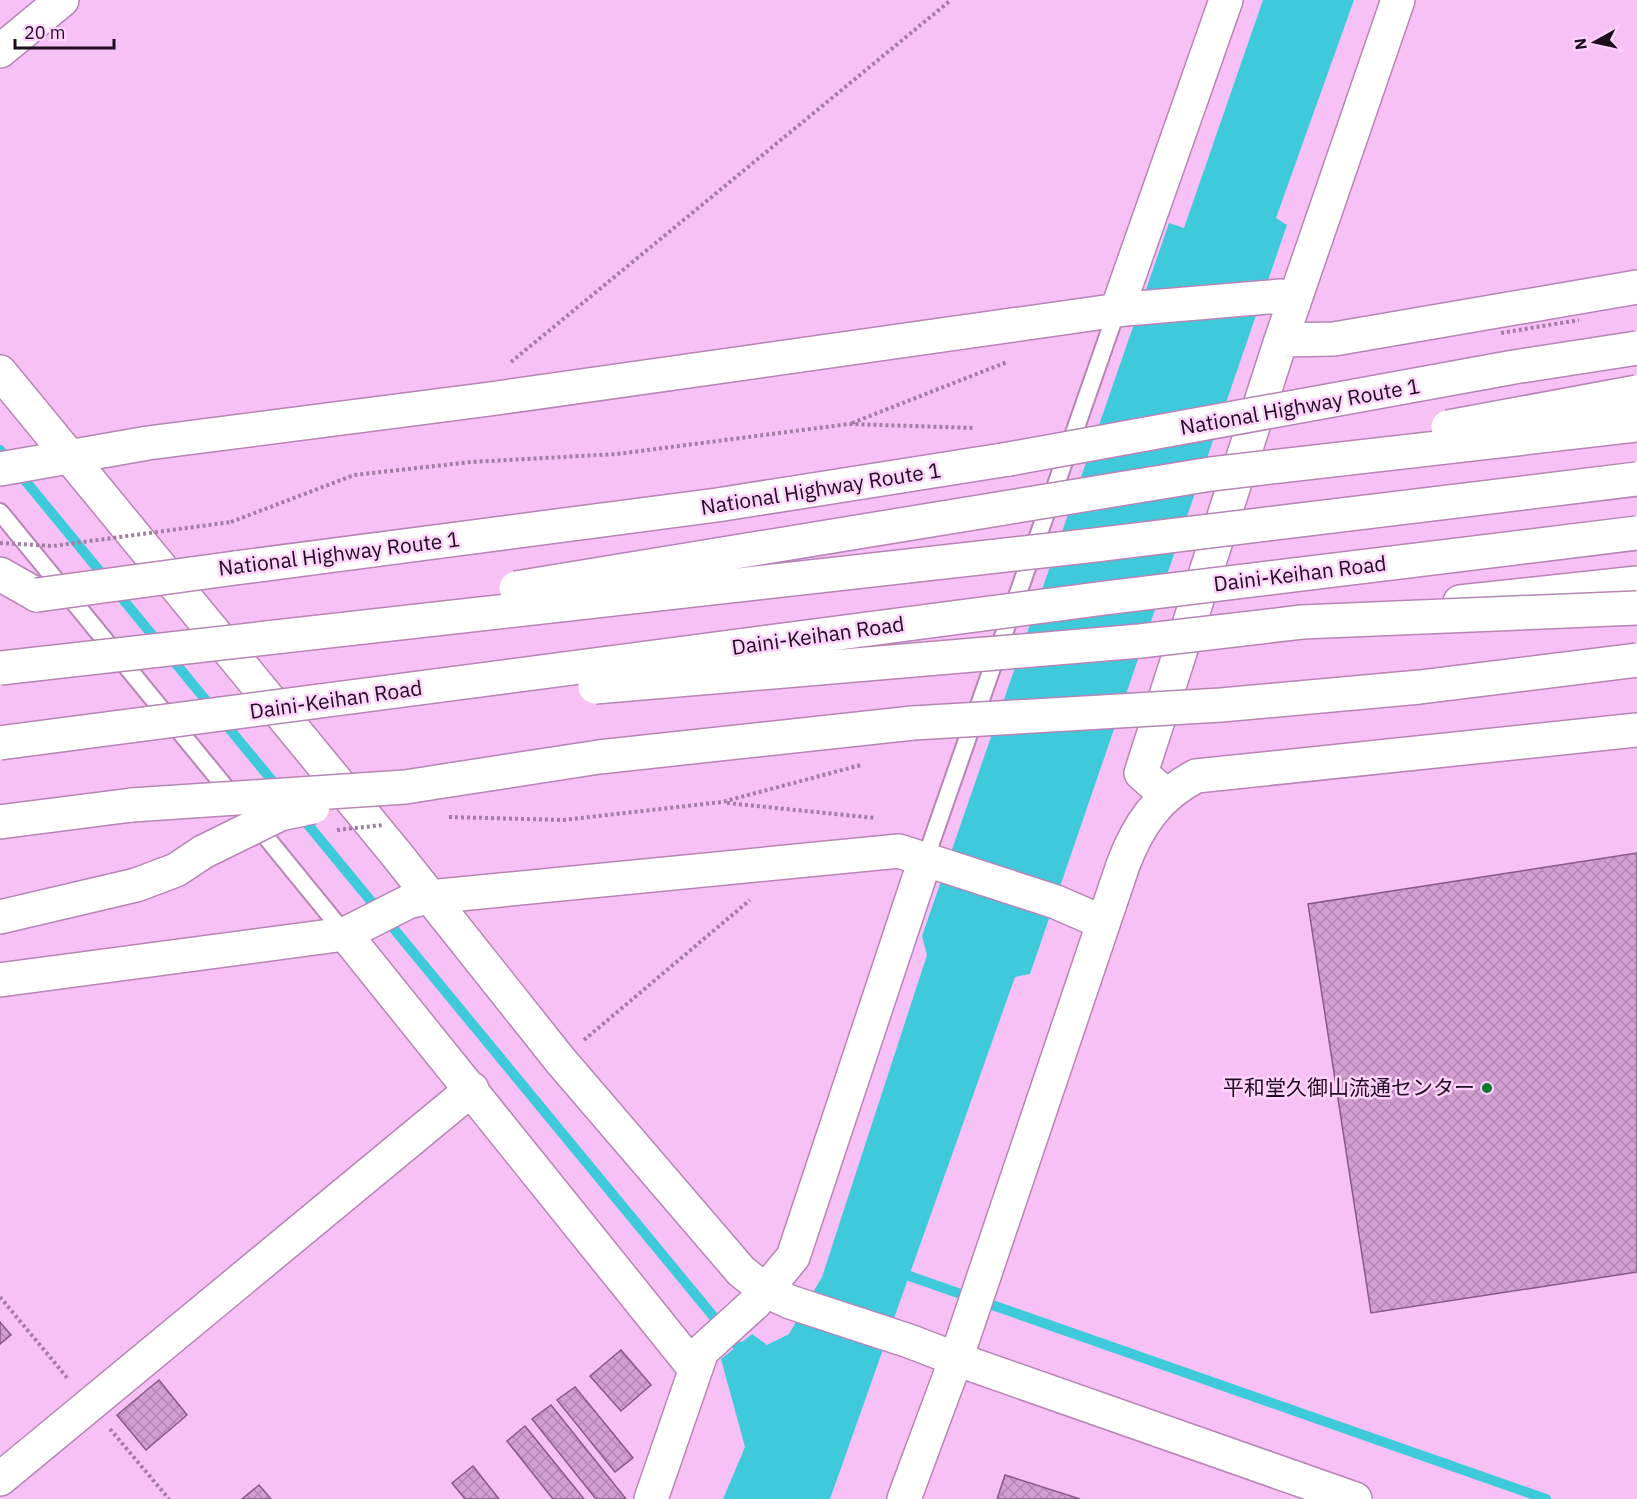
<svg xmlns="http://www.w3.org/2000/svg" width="1637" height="1499" font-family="'IBM Plex Sans','Noto Sans JP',sans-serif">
<defs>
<pattern id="building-cross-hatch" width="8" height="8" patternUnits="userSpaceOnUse" patternTransform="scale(1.5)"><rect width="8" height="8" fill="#d39ed1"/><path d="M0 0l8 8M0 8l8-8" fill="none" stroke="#b587b3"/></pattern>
</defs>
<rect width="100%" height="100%" fill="#f7c1f6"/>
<path fill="#3fcadb" d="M 1263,0 L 1354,0 L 1276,218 L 1287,225 L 1030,974 L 1015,977 L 830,1499 L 723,1499 L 745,1447 L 721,1359 L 752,1334 L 767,1345 L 789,1334 L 822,1277 L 927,955 L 922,936 L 1169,223 L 1184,228 Z"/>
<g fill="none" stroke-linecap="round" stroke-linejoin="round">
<path stroke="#3fcadb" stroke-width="10" d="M 0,450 L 279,789
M 300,815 L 746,1356
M 898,1272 L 1546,1499"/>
</g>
<path fill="url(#building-cross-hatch)" stroke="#895988" stroke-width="1.5" d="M 1637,853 L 1637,1272 L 1371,1313 L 1308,904 Z
M 0,1322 L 11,1335 L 0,1344 Z
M 621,1350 L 651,1385 L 621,1411 L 590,1376 Z
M 159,1380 L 187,1415 L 146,1450 L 117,1415 Z
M 575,1387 L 633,1458 L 615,1472 L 557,1400 Z
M 551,1405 L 626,1499 L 596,1499 L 532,1419 Z
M 525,1426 L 584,1499 L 553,1499 L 507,1441 Z
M 473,1466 L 499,1499 L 465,1499 L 452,1483 Z
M 1005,1475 L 1080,1499 L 997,1499 Z
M 259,1485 L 271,1499 L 242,1499 Z"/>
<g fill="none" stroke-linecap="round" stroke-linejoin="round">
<g stroke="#b784b6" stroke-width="20">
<path id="service" d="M 0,512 L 235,799
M 253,821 L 345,934
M 925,860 L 1117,310"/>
</g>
<g stroke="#b784b6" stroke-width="36">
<path id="minor" d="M 0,51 L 62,0
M 1117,310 L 1226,0
M 1281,340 L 1334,339 L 1637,287
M 0,372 L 397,855 L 560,1060 L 741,1271 L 766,1291 L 790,1302 L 909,1341 L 956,1359 L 1355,1499
M 0,469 L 148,443 L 490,399 L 1126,309 L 1281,296 L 1294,303
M 1166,795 L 1141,773 L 1281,340 L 1398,0
M 345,934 L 695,1369
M 0,980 L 345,934 L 408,902 L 429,897 L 899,851 L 1056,902 L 1102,922
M 0,1479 L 472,1089
M 651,1499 L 702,1351 L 755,1303 L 793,1257 L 925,860
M 904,1499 L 956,1359 L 1123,865 C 1138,825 1158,796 1196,776 L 1637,730"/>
</g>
<g stroke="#b784b6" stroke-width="36">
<path id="trunk" d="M 235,568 L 717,505 L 1009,459
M 0,574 L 37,595
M 450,780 L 599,757 L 913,723
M 0,822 L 132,805
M 0,917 L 136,885 L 176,870 L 203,852"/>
</g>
<g stroke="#b784b6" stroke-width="36">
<path id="motorway" d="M 1460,602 L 1637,583"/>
</g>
<path stroke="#a57ca4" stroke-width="4" stroke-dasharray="3 3" stroke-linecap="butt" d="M 511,362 L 951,0
M 852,423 L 1007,362
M 231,522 L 354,475 L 471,462 L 617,454 L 849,424 L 975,428
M 727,803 L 875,818
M 449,817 L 563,820 L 722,802 L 861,765
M 584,1040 L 750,900
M 0,1297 L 69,1380
M 110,1429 L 169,1499"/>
<use href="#service" stroke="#fff" stroke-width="16"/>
<use href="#minor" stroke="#fff" stroke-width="33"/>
<use href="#trunk" stroke="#fff" stroke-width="33"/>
<use href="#motorway" stroke="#fff" stroke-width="33"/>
<g stroke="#b784b6" stroke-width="36" stroke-linecap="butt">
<path id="trunk-bridge" d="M 1009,459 L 1514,367 L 1637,348
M 37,595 L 235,568
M 913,723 L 1221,705 L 1420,687 L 1637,660
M 132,805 L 405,787 L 450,780
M 203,852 L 280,814 L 313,807"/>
</g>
<g stroke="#b784b6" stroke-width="36" stroke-linecap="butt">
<path id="motorway-bridge" d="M 1448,427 L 1637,392
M 516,588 L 1211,474 L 1637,425
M 0,668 L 1095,545 L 1637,479
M 595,687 L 1140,641 L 1302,622 L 1637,608
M 0,743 L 1105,598 L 1637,533"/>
</g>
<path stroke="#a57ca4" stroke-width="4" stroke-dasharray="3 3" stroke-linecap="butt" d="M 1501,333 L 1579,320
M 0,543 L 53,546 L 231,522
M 337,830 L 383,825"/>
<use href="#trunk-bridge" stroke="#fff" stroke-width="33"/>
<use href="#motorway-bridge" stroke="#fff" stroke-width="33"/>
</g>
<circle fill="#09782c" stroke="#ffd3fd" stroke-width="2" cx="1487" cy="1088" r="6"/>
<g text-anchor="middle" stroke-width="5" stroke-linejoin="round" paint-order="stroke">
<g font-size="21" fill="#1f0c1f" stroke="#ffd3fd">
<text transform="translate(1300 407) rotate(-10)" y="7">National Highway Route 1</text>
<text transform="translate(821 489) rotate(-9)" y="7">National Highway Route 1</text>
<text transform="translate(339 554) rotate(-7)" y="7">National Highway Route 1</text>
<text transform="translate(1300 574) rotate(-7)" y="7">Daini-Keihan Road</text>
<text transform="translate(818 636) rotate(-8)" y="7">Daini-Keihan Road</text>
<text transform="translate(336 700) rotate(-8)" y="7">Daini-Keihan Road</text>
</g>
<g font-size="21" fill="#1f0c1f" stroke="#ffd3fd" text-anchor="end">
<text x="1475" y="1095">平和堂久御山流通センター</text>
</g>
</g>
<g transform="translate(1595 42) rotate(262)" stroke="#ffd3fd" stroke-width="4.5" paint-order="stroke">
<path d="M0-4.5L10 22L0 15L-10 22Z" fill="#1f0c1f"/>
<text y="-9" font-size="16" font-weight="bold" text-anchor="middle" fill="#1f0c1f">N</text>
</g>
<path d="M15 39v9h99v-9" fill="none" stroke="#1f0c1f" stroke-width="3"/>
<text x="24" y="39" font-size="18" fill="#1f0c1f" stroke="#ffd3fd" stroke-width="4.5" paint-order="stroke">20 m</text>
</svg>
